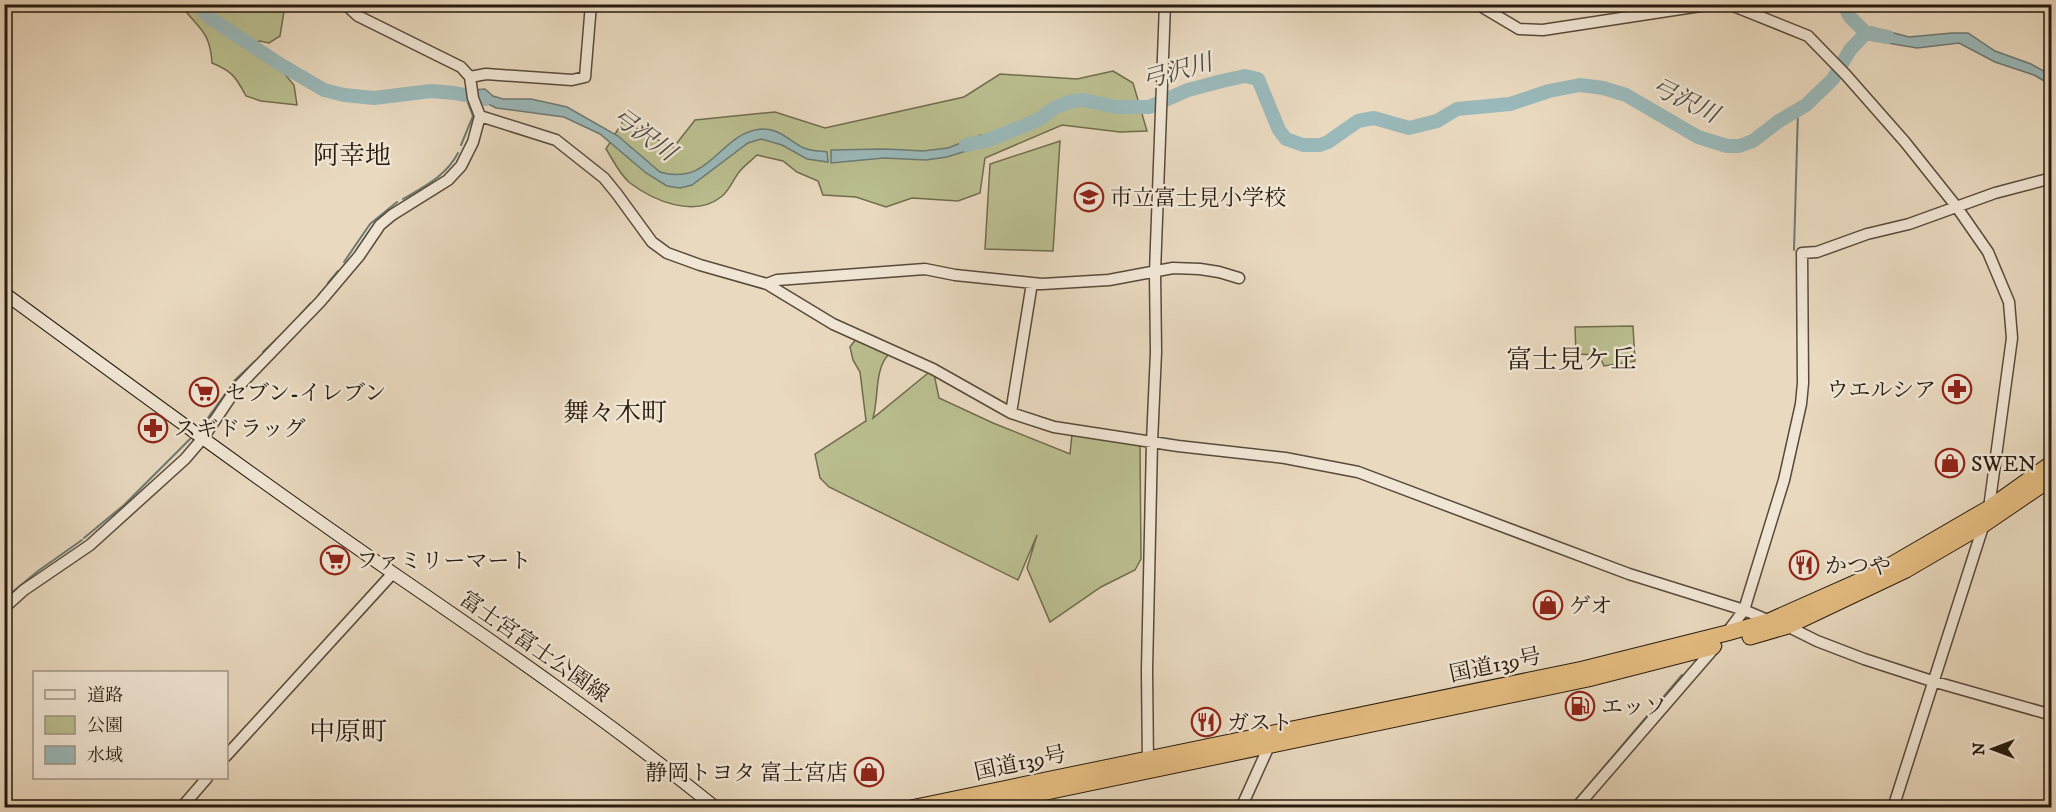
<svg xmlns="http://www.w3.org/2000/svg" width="2056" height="812" font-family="'IM FELL DW Pica','Noto Serif JP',serif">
<rect width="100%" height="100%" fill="#e9d9bf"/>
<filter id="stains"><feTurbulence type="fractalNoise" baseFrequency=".00333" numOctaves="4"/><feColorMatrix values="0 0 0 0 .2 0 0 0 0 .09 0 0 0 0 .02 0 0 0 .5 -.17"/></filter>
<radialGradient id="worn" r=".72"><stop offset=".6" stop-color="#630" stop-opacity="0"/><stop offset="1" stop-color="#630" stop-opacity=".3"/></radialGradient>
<path fill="#babe8f" stroke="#706c4e" stroke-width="1.5" d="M 181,5 L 285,5 L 280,36 L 269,43 L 260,41 L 243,47 L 272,59 L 294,85 L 297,105 L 261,101 L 246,96 C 236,77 232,71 212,63 C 210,30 198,29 181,5 Z
M 1113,71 L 1133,83 L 1147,131 L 1120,132 L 1062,125 L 985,158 L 980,193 L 958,201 L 912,198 L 886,207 L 856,197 L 823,195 L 818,181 L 797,172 L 783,161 L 757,155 C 752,160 745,165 740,171 C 733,179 730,190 721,197 C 694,218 654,201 630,183 C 620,175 613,160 606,149 L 623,121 L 673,148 L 695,120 L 775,112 L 825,128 L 964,97 L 1000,74 L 1077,79 Z
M 1060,141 L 1053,251 L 985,249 L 990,164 Z
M 1633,326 L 1635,361 L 1604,366 L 1599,355 L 1576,354 L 1575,327 Z
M 856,339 L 889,354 C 874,369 879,398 873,418 L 933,369 L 939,398 L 993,423 L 1070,454 L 1072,434 L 1140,445 L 1141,559 L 1135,570 L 1101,587 L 1050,622 L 1027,568 L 1037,535 L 1018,580 L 829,487 L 820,478 L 815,454 L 866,421 L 860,372 L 853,360 L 850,347 Z"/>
<path fill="#9ab9ba" stroke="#6c7a75" stroke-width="1.5" d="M 1871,27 L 1909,37 L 1952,33 L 1968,33 L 1995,51 L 2031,64 L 2051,75 L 2051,85 L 2034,75 L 1995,62 L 1959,43 L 1917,48 L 1869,40 Z
M 485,89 L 493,96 L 503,99 L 531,99 L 567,107 L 618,136 L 660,172 C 712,187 719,132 762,129 C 779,128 791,142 804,148 C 811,151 820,151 827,152 L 828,162 L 807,159 L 782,145 L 761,139 L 748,143 L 692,185 L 680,188 L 667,186 L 646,173 L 600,134 L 564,117 L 496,108 L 475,97 L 474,90 Z
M 981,135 L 982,146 L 947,157 L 926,160 L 884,158 L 831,163 L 831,150 L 886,149 L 923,151 L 948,148 Z"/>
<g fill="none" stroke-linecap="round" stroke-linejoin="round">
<path stroke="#6c7a75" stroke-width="2" d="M 461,145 L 473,116 L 465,95
M 403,199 C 425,186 446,176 458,153
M 1794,250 L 1798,110
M 344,262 L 370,224 L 397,202
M 328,283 L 338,271
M 319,295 L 321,292
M 300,315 L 311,303
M 263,352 L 283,333
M 234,381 L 255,361
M 202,426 L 228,390
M 84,538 L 124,505 L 193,436
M 4,599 L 38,571 L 82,540
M 1569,808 L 1682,675"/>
<path stroke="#9ab9ba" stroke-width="14" d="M 197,4 L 210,18 L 278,63 L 324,90 L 344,95 L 374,98 L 431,91 L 455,93 L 485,99
M 1843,4 L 1850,17 L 1866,33
M 966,145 L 986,141 L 1038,120 L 1056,107 L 1072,101 L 1083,100 L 1116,107 L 1149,107 L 1188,90 L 1222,81 L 1245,76 L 1258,79 L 1279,130 L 1286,139 L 1303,145 L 1320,145 L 1328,142 L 1358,121 L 1374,118 L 1409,128 L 1437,121 L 1457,109 L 1510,104 L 1549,91 L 1580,85 L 1603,88 L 1626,95 L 1698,137 L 1727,146 L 1739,146 L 1753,141 L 1779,121 L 1806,105 L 1833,79 L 1850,50 L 1866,33 L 1888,37"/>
<g stroke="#584a3a" stroke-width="13">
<path id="tertiary" d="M 1477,4 L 1519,29 L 1543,30 L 1707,5 L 1731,5 L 1808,36 L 1846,75 L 1905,142 L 1956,206 L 1988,252 L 2009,302 L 2012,338 L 1989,508 L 1893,808
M 470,77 L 486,74 L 572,80 L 585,77 L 591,4
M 480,116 L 556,140 L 604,178 L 617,194 L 652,242 L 667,253 L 700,265 L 767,284 L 833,324 L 933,369 L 1011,413 L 1054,427 L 1178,446 L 1285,458 L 1358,472 L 1629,574 L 1744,610 L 1770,621
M 767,284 L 777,280 L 925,269 L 955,275 L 1042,284 L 1109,280 L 1173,268 L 1200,269 L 1219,272 L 1239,278
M 1011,413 L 1032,283
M 4,608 L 24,590 L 90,545 L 185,459 L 203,438 L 236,389 L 320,302 L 359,256 L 380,225 L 392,215 L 448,180 L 461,166 L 473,142 L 480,116 L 473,98 L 470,77 L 461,67 L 358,16 L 345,4
M 1785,625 L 1817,641 L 1864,659 L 1932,681 L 2052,715
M 1726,634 L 1744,610 L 1784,480 L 1801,404 L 1803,383 L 1802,253 L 1817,252 L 1867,234 L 1909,224 L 1995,193 L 2052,178
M 226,756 L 393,573
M 1148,766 L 1147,670 L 1152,442 L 1156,352 L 1155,272 L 1165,4
M 181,808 L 207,778
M 1241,808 L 1269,746
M 1576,808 L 1716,646"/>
</g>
<g stroke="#271b0e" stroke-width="14">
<path id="secondary" d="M 4,293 C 132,387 260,481 390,571 C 501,647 611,723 716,808"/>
</g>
<g stroke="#271b0e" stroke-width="17">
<path id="trunk" d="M 1750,637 L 1788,626 L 1906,570 L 1983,525 L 2052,478
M 911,808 L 1583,669 L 1727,633 L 1769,621 L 1877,573 L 1989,508 L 2052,463
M 970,808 L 1588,679 L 1713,647"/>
</g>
<use href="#tertiary" stroke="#f1e6d5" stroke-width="10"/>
<use href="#secondary" stroke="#f1e6d5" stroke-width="12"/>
<use href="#trunk" stroke="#e4bc80" stroke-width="15"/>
</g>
<defs>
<g id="school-ring" transform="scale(1.5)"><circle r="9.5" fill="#f1e6d5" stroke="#8f2418" stroke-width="1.5"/><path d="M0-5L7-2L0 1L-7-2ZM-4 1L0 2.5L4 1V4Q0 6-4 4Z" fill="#8f2418"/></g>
<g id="pharmacy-ring" transform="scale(1.5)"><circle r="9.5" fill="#f1e6d5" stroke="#8f2418" stroke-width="1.5"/><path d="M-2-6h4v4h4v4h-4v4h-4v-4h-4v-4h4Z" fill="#8f2418"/></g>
<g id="supermarket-ring" transform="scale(1.5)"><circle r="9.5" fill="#f1e6d5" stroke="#8f2418" stroke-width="1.5"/><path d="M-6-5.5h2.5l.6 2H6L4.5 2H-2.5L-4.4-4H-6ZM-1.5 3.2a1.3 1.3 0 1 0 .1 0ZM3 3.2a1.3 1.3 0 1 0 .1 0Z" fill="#8f2418"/></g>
<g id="shop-ring" transform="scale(1.5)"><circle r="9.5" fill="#f1e6d5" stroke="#8f2418" stroke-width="1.5"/><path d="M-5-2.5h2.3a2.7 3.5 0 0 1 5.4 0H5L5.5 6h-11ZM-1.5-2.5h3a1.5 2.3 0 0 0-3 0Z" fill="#8f2418"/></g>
<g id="restaurant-ring" transform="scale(1.5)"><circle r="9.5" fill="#f1e6d5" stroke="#8f2418" stroke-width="1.5"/><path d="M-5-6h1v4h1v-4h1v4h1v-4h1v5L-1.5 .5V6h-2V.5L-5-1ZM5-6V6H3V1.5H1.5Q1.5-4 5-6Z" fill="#8f2418"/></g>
<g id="fuel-ring" transform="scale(1.5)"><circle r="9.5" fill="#f1e6d5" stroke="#8f2418" stroke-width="1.5"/><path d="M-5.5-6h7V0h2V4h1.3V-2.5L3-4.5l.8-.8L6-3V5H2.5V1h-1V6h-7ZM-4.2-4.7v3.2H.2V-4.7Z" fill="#8f2418"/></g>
</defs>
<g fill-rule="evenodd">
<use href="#school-ring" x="1089" y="197"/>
<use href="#pharmacy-ring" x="1957" y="389"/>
<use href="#supermarket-ring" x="204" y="392"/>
<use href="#pharmacy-ring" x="153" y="428"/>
<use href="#shop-ring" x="1950" y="463"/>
<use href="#supermarket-ring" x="335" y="560"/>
<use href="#restaurant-ring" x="1804" y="565"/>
<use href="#shop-ring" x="1548" y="605"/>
<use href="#fuel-ring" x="1580" y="706"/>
<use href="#restaurant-ring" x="1206" y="722"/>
<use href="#shop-ring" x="869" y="772"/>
</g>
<g text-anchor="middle" stroke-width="5" stroke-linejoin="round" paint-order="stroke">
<g font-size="22" fill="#271b0e" stroke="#f1e6d5" text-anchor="start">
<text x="1110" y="205">市立富士見小学校</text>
<text x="1936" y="397" text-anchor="end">ウエルシア</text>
<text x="225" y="400">セブン-イレブン</text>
<text x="174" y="436">スギドラッグ</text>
<text x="1971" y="471">SWEN</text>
<text x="356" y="568">ファミリーマート</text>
<text x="1825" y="573">かつや</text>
<text x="1569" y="613">ゲオ</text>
<text x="1601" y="714">エッソ</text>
<text x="1227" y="730">ガスト</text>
<text x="848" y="780" text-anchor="end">静岡トヨタ 富士宮店</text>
</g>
<g font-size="22" fill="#271b0e" stroke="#f1e6d5">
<text transform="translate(535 646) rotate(35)" y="8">富士宮富士公園線</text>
<text transform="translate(1495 664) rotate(-12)" y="8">国道139号</text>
<text transform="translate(1020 762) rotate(-12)" y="8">国道139号</text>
</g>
<g font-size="24" font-style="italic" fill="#4a4a42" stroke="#f1e6d5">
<text transform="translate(1177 71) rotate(-16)" y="8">弓沢川</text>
<text transform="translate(1685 100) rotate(26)" y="8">弓沢川</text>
<text transform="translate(644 134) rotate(36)" y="8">弓沢川</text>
</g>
<g font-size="26" fill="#271b0e" stroke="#f1e6d5">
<text x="352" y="164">阿幸地</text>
<text x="1571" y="368">富士見ケ丘</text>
<text x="615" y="421">舞々木町</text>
<text x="348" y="740">中原町</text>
</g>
</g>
<rect width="2056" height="812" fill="none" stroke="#e9d9bf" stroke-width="24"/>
<rect x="6" y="6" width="2044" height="800" fill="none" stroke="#271b0e" stroke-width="3"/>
<rect x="12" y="12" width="2032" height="788" fill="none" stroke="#271b0e" stroke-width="1.5"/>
<rect x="33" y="671" width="195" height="108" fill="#f1e6d5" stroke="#a09585" stroke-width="1.5"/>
<rect x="45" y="690" width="30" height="9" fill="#f1e6d5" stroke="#a09585" stroke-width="1.5"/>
<text x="87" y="701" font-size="18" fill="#271b0e">道路</text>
<rect x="45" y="716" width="30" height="18" fill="#babe8f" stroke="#a09585" stroke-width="1.5"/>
<text x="87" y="731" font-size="18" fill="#271b0e">公園</text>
<rect x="45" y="746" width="30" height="18" fill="#9ab9ba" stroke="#a09585" stroke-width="1.5"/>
<text x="87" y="761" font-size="18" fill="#271b0e">水域</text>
<g transform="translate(1993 749) rotate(270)" stroke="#f1e6d5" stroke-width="4.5" paint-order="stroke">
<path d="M0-4.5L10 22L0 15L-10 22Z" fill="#271b0e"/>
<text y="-9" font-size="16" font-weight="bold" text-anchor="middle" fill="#271b0e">N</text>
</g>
<rect width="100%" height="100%" filter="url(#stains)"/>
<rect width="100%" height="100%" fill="url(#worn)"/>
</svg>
